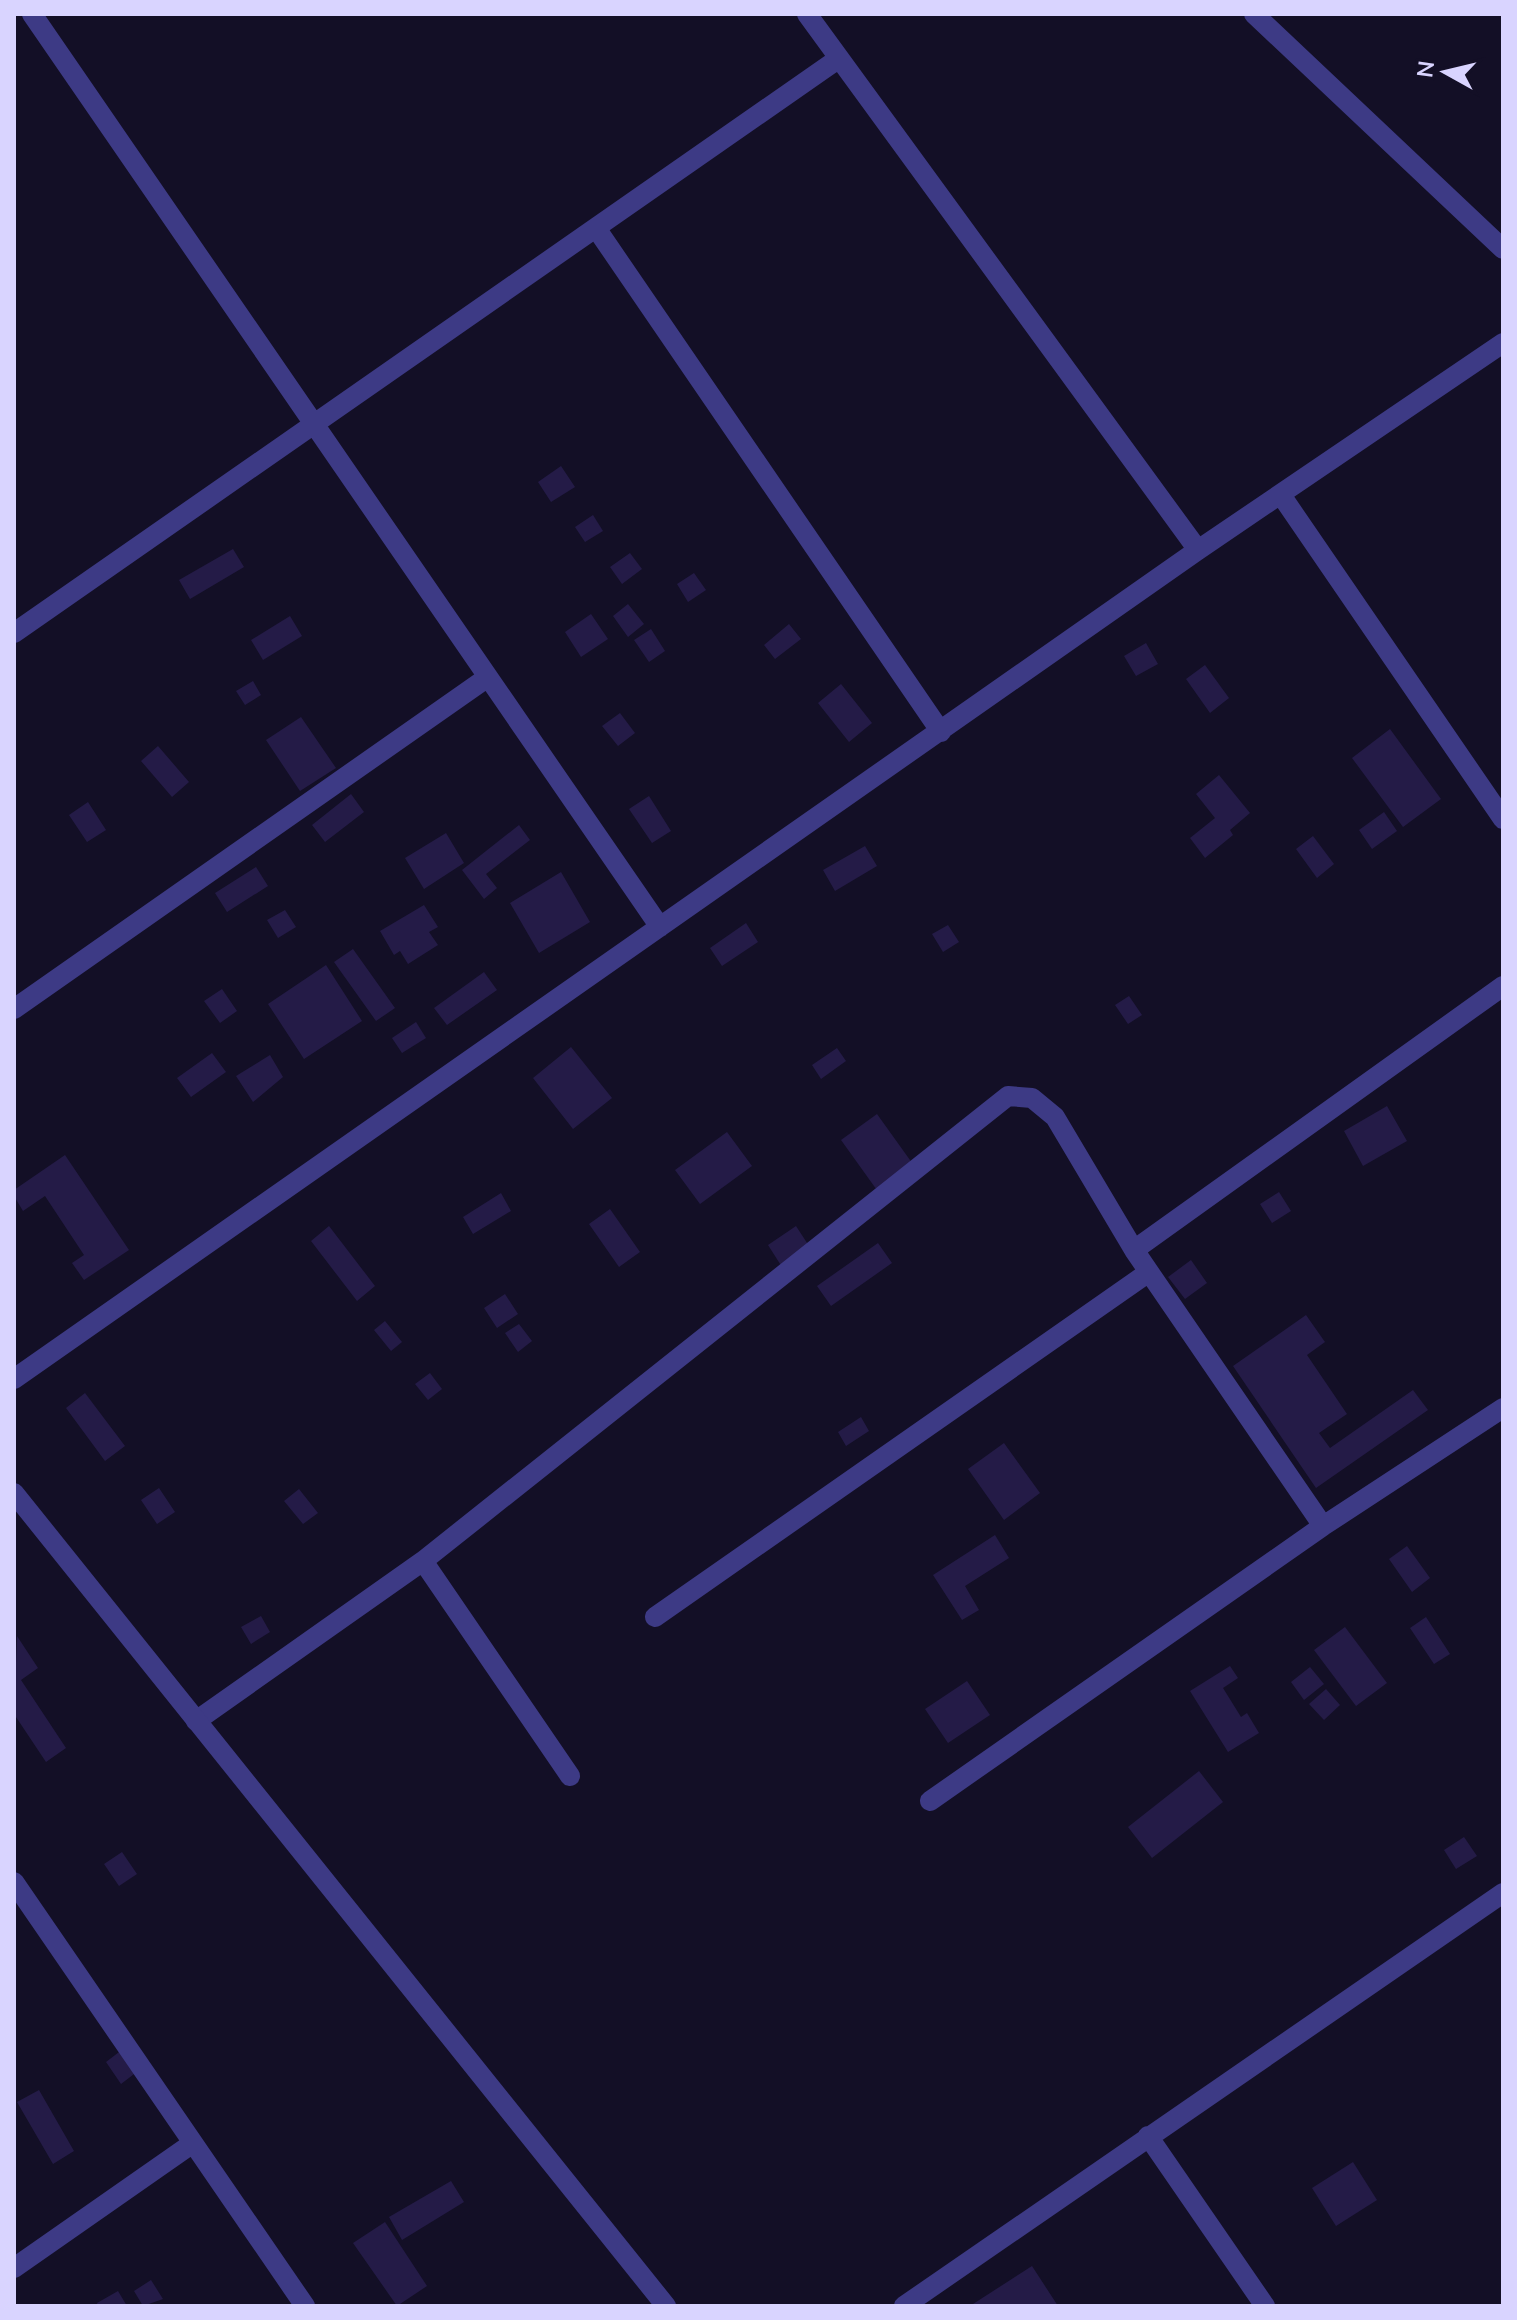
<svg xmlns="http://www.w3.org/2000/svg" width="1517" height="2320" font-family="Mulish,sans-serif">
<rect width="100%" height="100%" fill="#130f26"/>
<path fill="#241b47" d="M 561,466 L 575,487 L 551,502 L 538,482 Z
M 593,515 L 603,531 L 585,542 L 575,527 Z
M 233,549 L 244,567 L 190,599 L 179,580 Z
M 630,553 L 642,569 L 622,584 L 610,567 Z
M 694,573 L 706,590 L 688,602 L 677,584 Z
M 628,604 L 644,624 L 628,637 L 613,616 Z
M 591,614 L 608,639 L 581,657 L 565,632 Z
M 290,616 L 302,636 L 263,660 L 251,640 Z
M 789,624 L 801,639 L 775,659 L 764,645 Z
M 651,629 L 665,651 L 649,662 L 634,640 Z
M 1146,643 L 1158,664 L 1136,676 L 1124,656 Z
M 1205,665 L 1229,698 L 1210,713 L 1186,679 Z
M 253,681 L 261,695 L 245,705 L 236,691 Z
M 841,684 L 872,723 L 849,742 L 818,703 Z
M 620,713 L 635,733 L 618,746 L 602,726 Z
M 301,717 L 336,768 L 300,791 L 266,740 Z
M 1390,729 L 1441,799 L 1403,827 L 1352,758 Z
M 158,746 L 189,782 L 172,797 L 141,761 Z
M 1219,775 L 1250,813 L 1230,830 L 1233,835 L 1205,858 L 1190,838 L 1215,818 L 1196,794 Z
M 351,794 L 364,812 L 325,842 L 312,825 Z
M 649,796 L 671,831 L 652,843 L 629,809 Z
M 88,802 L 106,830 L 87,842 L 69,815 Z
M 1384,812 L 1397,831 L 1372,849 L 1359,830 Z
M 519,825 L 530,840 L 486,874 L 497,888 L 484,899 L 462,870 Z
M 446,833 L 464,863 L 424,889 L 405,858 Z
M 1313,836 L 1334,864 L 1317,878 L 1296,849 Z
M 865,846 L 877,866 L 835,891 L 823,870 Z
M 256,867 L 268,886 L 227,912 L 215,893 Z
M 561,872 L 590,922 L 539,953 L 510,903 Z
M 424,905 L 438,927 L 429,932 L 438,945 L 408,964 L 400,951 L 394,955 L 380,931 Z
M 285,910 L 296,927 L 278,938 L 267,920 Z
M 746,923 L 758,942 L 722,966 L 710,948 Z
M 948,925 L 959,942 L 943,952 L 932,934 Z
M 353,949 L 395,1008 L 376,1021 L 334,962 Z
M 326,965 L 362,1021 L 304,1059 L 268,1004 Z
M 484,972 L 497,990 L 447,1025 L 434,1008 Z
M 222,989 L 237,1011 L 220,1023 L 204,1001 Z
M 1129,996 L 1142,1015 L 1128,1024 L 1115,1005 Z
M 416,1022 L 426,1038 L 402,1053 L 392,1038 Z
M 571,1047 L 612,1098 L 573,1129 L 533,1078 Z
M 837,1048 L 846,1061 L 821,1079 L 812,1065 Z
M 212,1053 L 226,1072 L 191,1097 L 177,1078 Z
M 270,1055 L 283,1077 L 253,1102 L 236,1076 Z
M 1387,1106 L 1407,1141 L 1363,1166 L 1344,1131 Z
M 877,1114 L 915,1167 L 879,1193 L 841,1140 Z
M 727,1132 L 752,1166 L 700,1204 L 675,1170 Z
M 65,1155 L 129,1250 L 84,1280 L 72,1263 L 84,1255 L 45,1196 L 23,1211 L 14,1196 L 14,1190 Z
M 1279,1192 L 1291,1211 L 1272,1223 L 1260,1204 Z
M 501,1193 L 511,1211 L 473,1234 L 463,1217 Z
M 610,1209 L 640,1252 L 619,1267 L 589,1224 Z
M 329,1226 L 375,1286 L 357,1301 L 311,1241 Z
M 796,1226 L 811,1249 L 782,1267 L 768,1245 Z
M 878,1243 L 892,1263 L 831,1306 L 817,1286 Z
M 1191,1260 L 1207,1283 L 1185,1299 L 1168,1277 Z
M 505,1294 L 518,1314 L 497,1328 L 484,1308 Z
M 1306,1315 L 1325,1342 L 1307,1355 L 1347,1414 L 1319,1433 L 1330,1448 L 1413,1390 L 1428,1410 L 1316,1488 L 1233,1366 Z
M 385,1321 L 402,1342 L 391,1351 L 374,1330 Z
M 519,1324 L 532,1341 L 518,1352 L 505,1333 Z
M 430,1373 L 442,1389 L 428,1400 L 415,1384 Z
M 85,1393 L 125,1446 L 105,1461 L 66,1408 Z
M 861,1417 L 869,1431 L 846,1446 L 838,1432 Z
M 1004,1443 L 1040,1493 L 1004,1520 L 968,1469 Z
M 159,1488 L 175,1512 L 157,1524 L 141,1500 Z
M 299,1489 L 318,1513 L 303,1524 L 284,1501 Z
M 995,1535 L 1009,1558 L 965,1586 L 979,1610 L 962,1620 L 933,1575 Z
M 1407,1546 L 1430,1578 L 1412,1592 L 1389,1559 Z
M 261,1616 L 270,1632 L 251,1644 L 241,1627 Z
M 1426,1617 L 1450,1654 L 1434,1664 L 1410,1628 Z
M 1345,1627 L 1387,1683 L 1356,1706 L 1314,1650 Z
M 17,1636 L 38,1668 L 21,1680 L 66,1748 L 46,1762 L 14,1714 Z
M 1230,1666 L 1238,1678 L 1223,1688 L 1241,1717 L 1247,1713 L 1259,1733 L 1228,1752 L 1190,1691 Z
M 1310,1667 L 1324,1684 L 1304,1700 L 1291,1682 Z
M 967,1681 L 990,1715 L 948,1743 L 925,1709 Z
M 1326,1689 L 1340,1705 L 1324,1720 L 1309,1704 Z
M 1199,1771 L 1223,1802 L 1152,1858 L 1128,1827 Z
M 1464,1837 L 1477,1856 L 1456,1869 L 1444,1850 Z
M 122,1852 L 137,1874 L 119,1886 L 104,1864 Z
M 123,2049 L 138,2071 L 121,2084 L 106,2062 Z
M 39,2090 L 74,2151 L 53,2164 L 17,2102 Z
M 1353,2162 L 1377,2200 L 1336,2226 L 1312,2188 Z
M 451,2181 L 464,2202 L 402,2240 L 389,2217 Z
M 385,2222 L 427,2286 L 397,2306 L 353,2243 Z
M 1032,2266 L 1058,2306 L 975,2306 L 973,2304 Z
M 151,2280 L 163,2299 L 143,2306 L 134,2291 Z
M 118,2291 L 127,2306 L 98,2306 L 97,2303 Z"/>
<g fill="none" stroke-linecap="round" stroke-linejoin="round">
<path stroke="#3d3a85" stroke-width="20" d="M 32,14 L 660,927
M 807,14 L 1198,550
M 1254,14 L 1503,249
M 596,228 L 941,732
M 1281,495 L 1503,819
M 14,633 L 838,59
M 14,1009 L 488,677
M 1134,1250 L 1503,986
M 14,1379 L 1198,550 L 1503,343
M 423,1561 L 570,1776
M 655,1617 L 1149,1272
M 196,1721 L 423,1561 L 1008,1096 L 1032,1098 L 1055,1117 L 1134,1250 L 1323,1526
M 930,1801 L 1323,1526 L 1503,1408
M 14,1882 L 305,2306
M 1148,2136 L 1265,2306
M 14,2268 L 193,2143
M 904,2306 L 1503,1893"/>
<path stroke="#3d3a85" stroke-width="20" d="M 14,1493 L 666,2306"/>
</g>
<rect width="1517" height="2320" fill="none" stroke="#d9d4ff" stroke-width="32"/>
<g transform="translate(1445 72) rotate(278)" stroke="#130f26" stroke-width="6" paint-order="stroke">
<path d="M0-6L14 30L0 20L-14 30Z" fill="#d9d4ff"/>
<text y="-12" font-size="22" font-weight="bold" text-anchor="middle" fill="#d9d4ff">N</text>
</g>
</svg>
